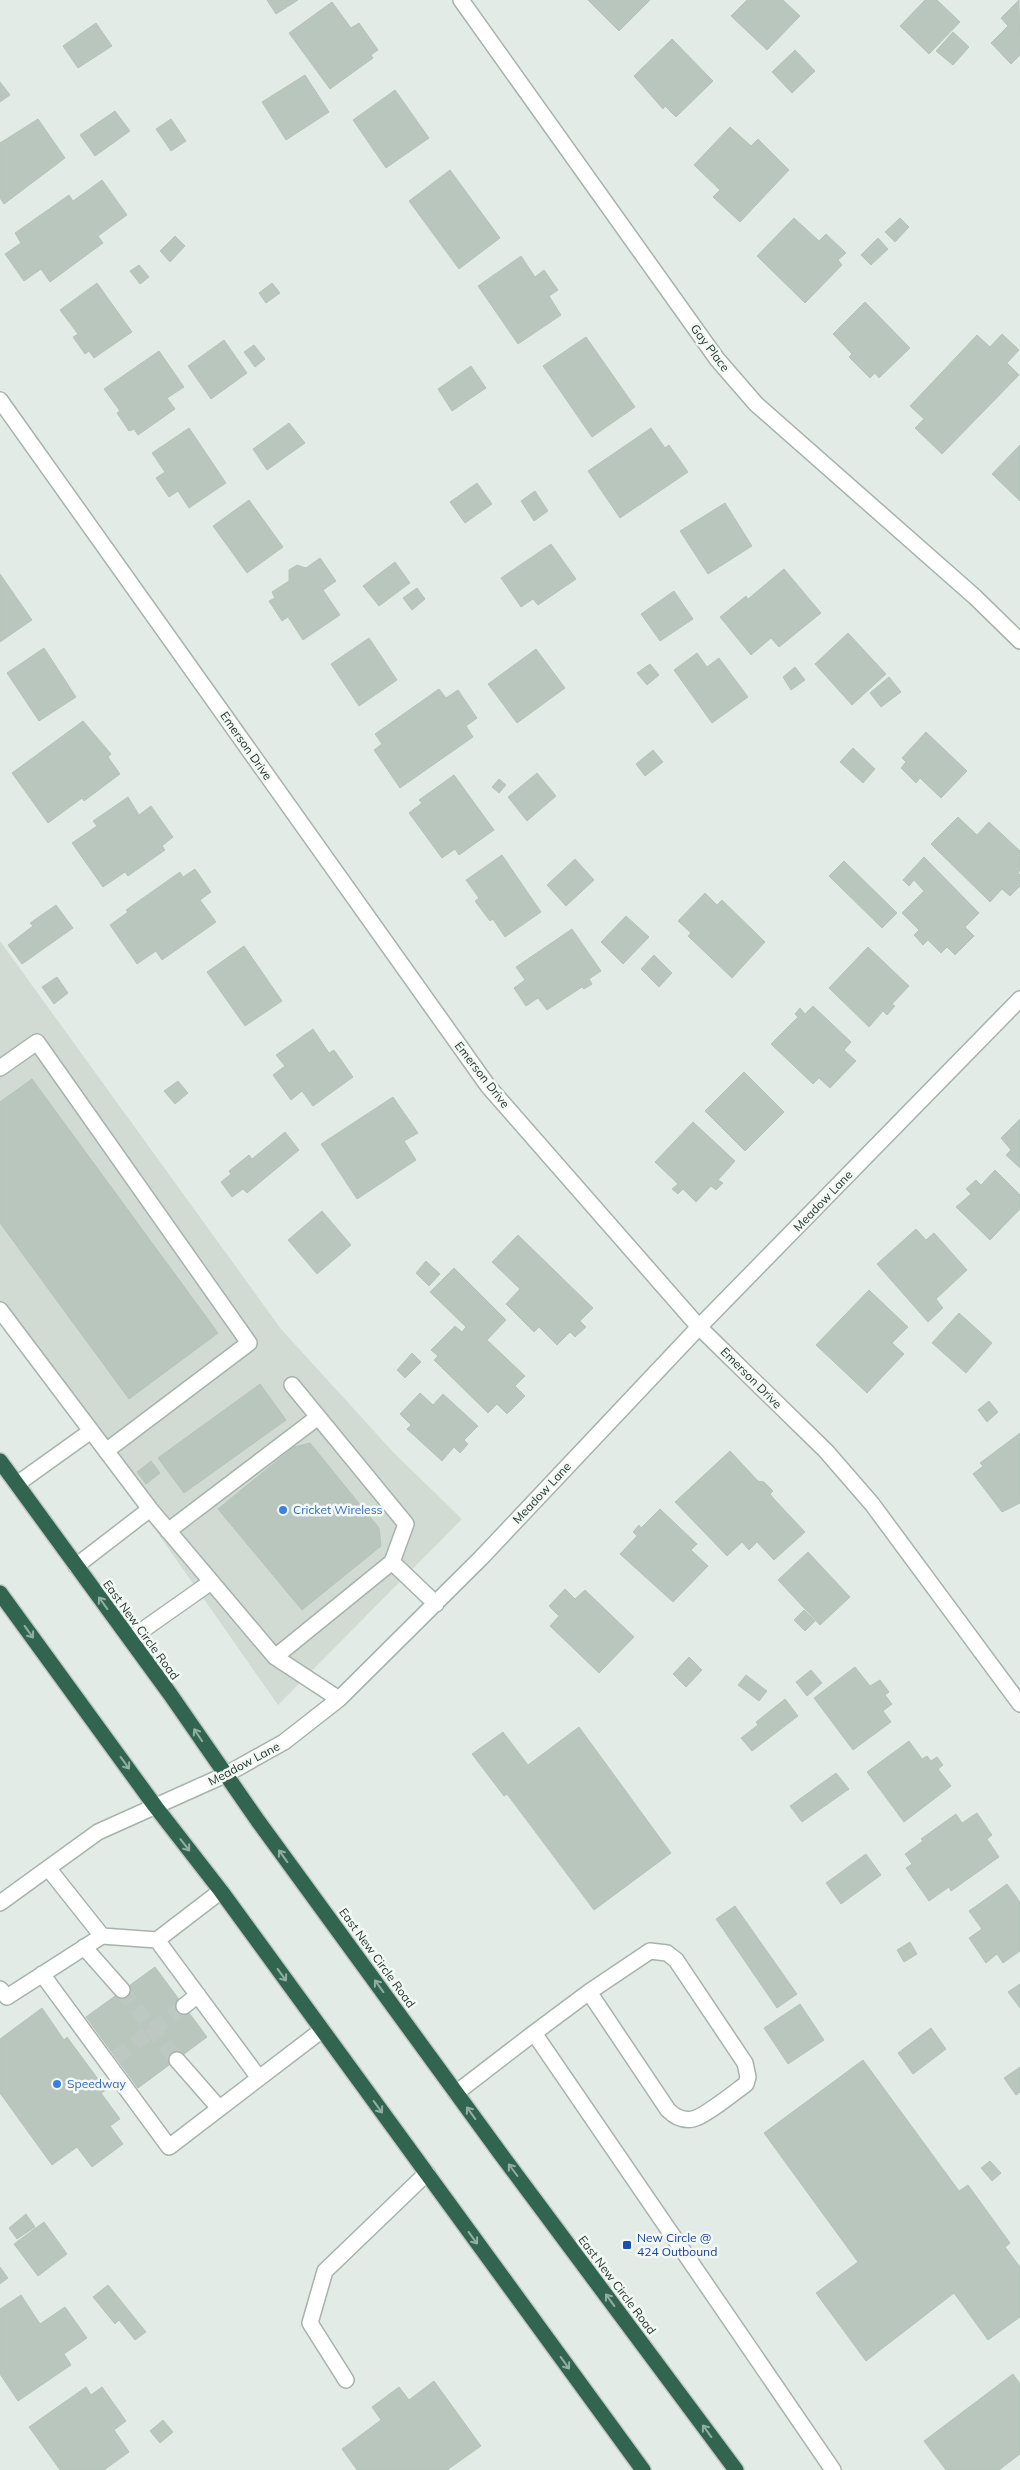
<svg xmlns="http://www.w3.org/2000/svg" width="1020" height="2470" font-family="Mulish,sans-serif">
<rect width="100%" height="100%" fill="#e3ebe6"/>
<path fill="#d1dbd4" d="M 0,941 L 281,1329 L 394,1453 L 462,1519 L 278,1705 L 0,1308 Z"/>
<path fill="#b8c6be" stroke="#b5c4bb" d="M 267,0 L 298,0 L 276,14 Z
M 588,0 L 650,0 L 619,31 Z
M 747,0 L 783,0 L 800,16 L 767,50 L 731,16 Z
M 925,0 L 937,0 L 960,22 L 929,54 L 900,26 Z
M 1019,0 L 1020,55 L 1011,64 L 991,43 L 1008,26 L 1001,18 Z
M 332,2 L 351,28 L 359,23 L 378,50 L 371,55 L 373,58 L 330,89 L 289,33 Z
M 96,23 L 112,46 L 78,68 L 63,46 Z
M 953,32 L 969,47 L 953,65 L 936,51 Z
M 672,39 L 713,81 L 676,117 L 665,106 L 663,109 L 634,76 Z
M 795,50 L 815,71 L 792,93 L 772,72 Z
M 305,75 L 329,112 L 286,140 L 262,102 Z
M 0,82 L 10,95 L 0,102 Z
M 395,90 L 429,138 L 386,168 L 353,120 Z
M 115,111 L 130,131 L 95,156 L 80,135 Z
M 38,119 L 65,158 L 4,204 L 0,198 L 0,143 Z
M 171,119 L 186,141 L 171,151 L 156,129 Z
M 730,127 L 751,146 L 758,139 L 789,170 L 740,222 L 713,197 L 720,190 L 694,165 Z
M 450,170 L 500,238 L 459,269 L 409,201 Z
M 102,180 L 127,215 L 98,236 L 103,243 L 50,282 L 41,269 L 24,281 L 5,254 L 21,243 L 15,233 L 69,195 L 73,201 Z
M 794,218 L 819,241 L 826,234 L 846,253 L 838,260 L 842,265 L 805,303 L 757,256 Z
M 900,218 L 909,227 L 895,242 L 885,232 Z
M 175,236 L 185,246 L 170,262 L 160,251 Z
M 878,238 L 888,249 L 871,265 L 861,255 Z
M 521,256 L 535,277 L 544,270 L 558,290 L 549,296 L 561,315 L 518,344 L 478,286 Z
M 139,265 L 149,277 L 140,284 L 130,271 Z
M 97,283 L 132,332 L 94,358 L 89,351 L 85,354 L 73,337 L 78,334 L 60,310 Z
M 272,283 L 280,293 L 266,303 L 259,293 Z
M 865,302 L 910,348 L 879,378 L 875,373 L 870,378 L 849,357 L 852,354 L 833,334 Z
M 1002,334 L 1019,350 L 1007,363 L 1019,375 L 942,454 L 915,428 L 924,419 L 910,406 L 977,335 L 990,347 Z
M 586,337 L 635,407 L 592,437 L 543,366 Z
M 224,340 L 247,373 L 211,399 L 188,366 Z
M 254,345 L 265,359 L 255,367 L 244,352 Z
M 159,351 L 184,387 L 167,398 L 175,409 L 138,435 L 134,429 L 129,431 L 117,413 L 120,411 L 104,389 Z
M 471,366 L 486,388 L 452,411 L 438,389 Z
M 289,423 L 305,443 L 267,470 L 253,449 Z
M 189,428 L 226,483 L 189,508 L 178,491 L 169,497 L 156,478 L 165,472 L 152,453 Z
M 651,428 L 665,448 L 669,445 L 688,472 L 620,518 L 588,471 Z
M 1020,445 L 1020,501 L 992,474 Z
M 477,483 L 492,504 L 465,523 L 450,502 Z
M 535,491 L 548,511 L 534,521 L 521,501 Z
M 249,500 L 283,547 L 247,573 L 213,526 Z
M 725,503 L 752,546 L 708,574 L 680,531 Z
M 551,544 L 576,579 L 538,605 L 533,599 L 521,607 L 501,578 Z
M 320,558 L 336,581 L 323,590 L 340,615 L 303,640 L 288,617 L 282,621 L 269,601 L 275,598 L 272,592 L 289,581 L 289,570 L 297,565 L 306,568 Z
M 395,562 L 410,583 L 379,606 L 363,586 Z
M 784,569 L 821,613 L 779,647 L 771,638 L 751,655 L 720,617 L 746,596 L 748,599 Z
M 0,574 L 32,620 L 0,642 Z
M 417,588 L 425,599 L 412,610 L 403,598 Z
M 674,591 L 693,619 L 660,641 L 641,614 Z
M 848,633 L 886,674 L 852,705 L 815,664 Z
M 369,638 L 397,680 L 359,706 L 331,664 Z
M 44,648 L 76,697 L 39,721 L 7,673 Z
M 536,649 L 565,688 L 517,723 L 488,684 Z
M 697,653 L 707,667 L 719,658 L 748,697 L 712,723 L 674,670 Z
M 650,664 L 659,675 L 647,685 L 637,673 Z
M 795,667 L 805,680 L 791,690 L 783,677 Z
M 889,677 L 901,692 L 881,707 L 870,693 Z
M 439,689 L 446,698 L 458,690 L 477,718 L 466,726 L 473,737 L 400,788 L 374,750 L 382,744 L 375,734 Z
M 83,721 L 111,754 L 108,757 L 120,774 L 84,801 L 82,798 L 48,823 L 12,773 Z
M 926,732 L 967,771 L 941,798 L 920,778 L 916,783 L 901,768 L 906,762 L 902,758 Z
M 853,748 L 875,769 L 863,783 L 840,762 Z
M 653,750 L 663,762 L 645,776 L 636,764 Z
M 537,773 L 556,796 L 527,821 L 508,797 Z
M 454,775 L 494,830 L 459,855 L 455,849 L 442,858 L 409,813 L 422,803 L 419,800 Z
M 499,779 L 506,785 L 499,793 L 492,787 Z
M 128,797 L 139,815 L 151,806 L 173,837 L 162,846 L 165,850 L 128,876 L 125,872 L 103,887 L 72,843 L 97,826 L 93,821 Z
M 958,817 L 977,835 L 989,822 L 1020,851 L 1020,870 L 1018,873 L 1020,875 L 1020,886 L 1010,896 L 1002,889 L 990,902 L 931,844 Z
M 502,855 L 541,912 L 505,937 L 493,919 L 490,921 L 475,901 L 479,898 L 466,880 Z
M 924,857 L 979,913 L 965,927 L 974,936 L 955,955 L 947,947 L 941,953 L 928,940 L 923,945 L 914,935 L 919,930 L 902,913 L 924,891 L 914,880 L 909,886 L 903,880 Z
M 575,859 L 594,880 L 566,906 L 547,885 Z
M 844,861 L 897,913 L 882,928 L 829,876 Z
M 195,869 L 211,892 L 200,900 L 216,922 L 162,960 L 156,951 L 137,964 L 110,925 L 128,912 L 126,910 L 180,872 L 183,877 Z
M 705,893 L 717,905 L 722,900 L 765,942 L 732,978 L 688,936 L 691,933 L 678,921 Z
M 56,905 L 73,928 L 22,964 L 8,945 L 33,926 L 30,923 Z
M 626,916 L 649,937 L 623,964 L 601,942 Z
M 572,929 L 601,971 L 589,979 L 592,984 L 584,989 L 582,987 L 547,1010 L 538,998 L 526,1006 L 514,988 L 525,980 L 516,967 Z
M 244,946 L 282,1001 L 245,1026 L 207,972 Z
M 868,947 L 909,986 L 892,1004 L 895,1006 L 887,1015 L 883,1011 L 869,1027 L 829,988 Z
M 654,955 L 672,973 L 659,987 L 641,969 Z
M 57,977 L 68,993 L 54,1004 L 42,987 Z
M 813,1006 L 851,1042 L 844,1050 L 856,1061 L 830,1088 L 819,1078 L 813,1084 L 771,1044 L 798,1017 L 795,1014 L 800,1008 L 805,1014 Z
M 313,1029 L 329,1053 L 334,1050 L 353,1077 L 313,1106 L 302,1091 L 291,1100 L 273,1075 L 285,1066 L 276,1055 Z
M 744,1072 L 784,1112 L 745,1151 L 705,1111 Z
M 32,1079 L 218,1333 L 129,1399 L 0,1223 L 0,1102 Z
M 178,1081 L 188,1093 L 175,1104 L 164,1091 Z
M 393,1097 L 418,1133 L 404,1141 L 416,1160 L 357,1199 L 321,1144 Z
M 1020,1119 L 1020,1168 L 1006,1155 L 1011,1150 L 1001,1138 Z
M 693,1122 L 735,1161 L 718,1180 L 723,1183 L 716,1190 L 711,1186 L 696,1202 L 683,1189 L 678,1194 L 672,1189 L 678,1184 L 655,1162 Z
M 285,1132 L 299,1150 L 247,1193 L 243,1189 L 232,1197 L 221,1182 L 231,1174 L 229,1171 L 249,1155 L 252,1159 Z
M 995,1170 L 1020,1195 L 1020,1209 L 990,1240 L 956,1207 L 971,1194 L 966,1189 L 976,1180 L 981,1185 Z
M 322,1211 L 351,1245 L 317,1274 L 288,1240 Z
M 916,1229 L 926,1240 L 934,1233 L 967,1270 L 936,1299 L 943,1308 L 928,1322 L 877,1264 Z
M 518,1235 L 593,1308 L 580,1321 L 586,1327 L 575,1337 L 570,1332 L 557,1345 L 539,1327 L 534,1332 L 506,1304 L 520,1289 L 492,1262 Z
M 426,1261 L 440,1274 L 429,1286 L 416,1273 Z
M 454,1268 L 506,1320 L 487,1340 L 525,1376 L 515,1386 L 525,1396 L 507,1414 L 497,1404 L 488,1413 L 434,1360 L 438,1356 L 431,1350 L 455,1326 L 462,1332 L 466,1327 L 430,1292 Z
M 869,1290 L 908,1327 L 892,1343 L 904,1354 L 867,1393 L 816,1345 Z
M 959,1313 L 992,1343 L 966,1373 L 932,1343 Z
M 412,1353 L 421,1362 L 405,1378 L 397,1370 Z
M 260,1384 L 286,1420 L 184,1493 L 158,1458 Z
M 420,1393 L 433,1405 L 443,1394 L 478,1426 L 464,1440 L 468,1444 L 460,1453 L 454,1447 L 442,1461 L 407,1429 L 411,1425 L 400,1414 Z
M 989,1401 L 998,1412 L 987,1422 L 978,1410 Z
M 1020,1433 L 1020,1503 L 1002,1512 L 973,1474 L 983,1466 L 980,1463 Z
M 310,1443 L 379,1528 L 381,1546 L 302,1610 L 218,1509 L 294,1447 Z
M 730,1451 L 758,1481 L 764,1482 L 773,1491 L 770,1494 L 774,1499 L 805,1532 L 774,1560 L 757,1542 L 749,1550 L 742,1542 L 727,1556 L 675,1502 Z
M 151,1461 L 160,1473 L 146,1484 L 137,1472 Z
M 660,1509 L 697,1544 L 691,1550 L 708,1566 L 673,1602 L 620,1554 L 637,1536 L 633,1532 L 639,1525 L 641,1528 Z
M 808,1552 L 850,1597 L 820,1625 L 778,1580 Z
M 565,1589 L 575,1599 L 585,1590 L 634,1637 L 599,1673 L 550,1626 L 559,1616 L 549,1606 Z
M 804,1610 L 815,1621 L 805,1631 L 794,1620 Z
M 689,1657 L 702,1670 L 686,1687 L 673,1674 Z
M 855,1667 L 870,1686 L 880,1680 L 889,1692 L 885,1695 L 892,1704 L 883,1711 L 891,1722 L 853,1750 L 814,1698 Z
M 811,1670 L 822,1683 L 807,1696 L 796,1682 Z
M 746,1675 L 767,1691 L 759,1701 L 738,1685 Z
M 785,1699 L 798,1716 L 752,1751 L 741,1738 L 758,1725 L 756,1722 Z
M 579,1727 L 671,1853 L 594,1910 L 507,1794 L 504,1796 L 472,1754 L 503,1732 L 528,1765 Z
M 909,1741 L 922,1759 L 927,1756 L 931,1761 L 937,1757 L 943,1765 L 938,1769 L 951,1786 L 904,1822 L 867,1772 Z
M 836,1773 L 849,1789 L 802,1822 L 790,1806 Z
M 977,1813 L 992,1835 L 987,1839 L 999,1857 L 951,1891 L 949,1887 L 929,1901 L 906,1868 L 912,1864 L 905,1854 L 923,1841 L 921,1839 L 956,1814 L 962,1823 Z
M 866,1854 L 881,1875 L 841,1904 L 826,1883 Z
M 1007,1884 L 1020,1902 L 1020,1951 L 1003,1963 L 997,1954 L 986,1963 L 969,1938 L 982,1929 L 969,1911 Z
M 735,1906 L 797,1994 L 777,2008 L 716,1919 Z
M 910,1942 L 917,1954 L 904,1962 L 897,1950 Z
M 155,1967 L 207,2037 L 138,2088 L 86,2017 Z
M 1020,1984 L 1020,2008 L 1008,1992 Z
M 800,2004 L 824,2040 L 788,2064 L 764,2028 Z
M 42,2008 L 64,2040 L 67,2037 L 106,2090 L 101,2093 L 120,2119 L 110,2126 L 123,2144 L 92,2167 L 77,2147 L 52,2165 L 0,2093 L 0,2039 Z
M 931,2028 L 946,2049 L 913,2074 L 898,2053 Z
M 863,2060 L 959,2191 L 968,2185 L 1010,2243 L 1005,2247 L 1020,2267 L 1020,2317 L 988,2340 L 954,2293 L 866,2361 L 816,2293 L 858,2262 L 764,2133 Z
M 1020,2067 L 1020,2092 L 1016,2095 L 1004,2078 Z
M 990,2161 L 1001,2173 L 992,2181 L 981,2168 Z
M 26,2214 L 35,2227 L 17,2239 L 9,2228 Z
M 44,2222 L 67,2254 L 38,2276 L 14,2244 Z
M 0,2267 L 8,2278 L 0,2284 Z
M 108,2285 L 146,2332 L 135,2340 L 119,2320 L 115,2324 L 93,2297 Z
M 21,2295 L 40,2324 L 65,2307 L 87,2338 L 64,2354 L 71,2365 L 18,2401 L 0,2374 L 0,2309 Z
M 1013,2374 L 1020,2384 L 1020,2454 L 999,2470 L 946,2470 L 924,2441 Z
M 434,2381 L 481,2446 L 447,2470 L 357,2470 L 342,2449 L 381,2420 L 372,2407 L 399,2387 L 409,2400 Z
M 86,2387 L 91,2395 L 102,2387 L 126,2421 L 114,2430 L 129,2452 L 104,2470 L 60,2470 L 29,2427 Z
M 163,2420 L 173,2432 L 160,2443 L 150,2431 Z"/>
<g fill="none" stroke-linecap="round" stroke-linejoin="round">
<path stroke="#bdc8c2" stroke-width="15" stroke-dasharray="15 8" stroke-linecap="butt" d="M 122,1990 L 177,2060
M 116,2058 L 184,2006"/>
<g stroke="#a6b3ac" stroke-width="18">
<path id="minor" d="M 461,0 L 717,359 L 756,404 L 975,597 L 1020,641
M 0,400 L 488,1086 L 699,1327 L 826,1451 L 872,1504 L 1020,1704
M 0,1068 L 37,1042 L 249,1343 L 106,1451
M 0,1310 L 150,1509 L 275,1657 L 339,1699
M 292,1385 L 406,1524 L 392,1562
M 17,1484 L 91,1431
M 168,1531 L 318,1417
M 76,1566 L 150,1509
M 130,1639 L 211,1582
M 275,1657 L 392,1562 L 436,1604
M 0,1903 L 98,1832 L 225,1775 L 284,1742 L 339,1699 L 481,1558 L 699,1327 L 1020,999
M 102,1936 L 157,1940 L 259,2078
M 157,1940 L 221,1891
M 84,1947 L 122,1990
M 42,1974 L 169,2147 L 322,2030
M 0,1989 L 7,1997 L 102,1936 L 48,1868
M 184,2006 L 198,1995
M 534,2033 L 589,1992 L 650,1951 L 667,1953 L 676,1960 L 745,2063 L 748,2077 L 746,2084 C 735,2092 704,2117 693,2119 C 683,2121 674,2116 668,2110 L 589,1992
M 177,2060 L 219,2108
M 456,2093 L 534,2033 L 833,2470
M 346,2380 L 310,2323 L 325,2271 L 427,2173"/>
</g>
<g stroke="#c2c8c5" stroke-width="18">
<path id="highway" d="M 0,1461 L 170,1694 L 258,1821 L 500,2153 L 736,2470
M 0,1593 L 155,1806 L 221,1891 L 643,2470"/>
</g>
<use href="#minor" stroke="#fff" stroke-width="15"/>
<use href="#highway" stroke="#326550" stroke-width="15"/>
</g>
<defs><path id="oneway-shaft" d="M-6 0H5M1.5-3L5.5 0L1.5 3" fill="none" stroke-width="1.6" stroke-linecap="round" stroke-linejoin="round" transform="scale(1.25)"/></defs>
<g stroke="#92aea2">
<use href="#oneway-shaft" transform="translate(103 1603) rotate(-126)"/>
<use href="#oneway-shaft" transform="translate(29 1632) rotate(54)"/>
<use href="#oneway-shaft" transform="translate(198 1735) rotate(-124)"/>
<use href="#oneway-shaft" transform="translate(125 1763) rotate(54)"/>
<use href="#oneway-shaft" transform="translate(185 1845) rotate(52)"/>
<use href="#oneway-shaft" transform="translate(283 1856) rotate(-126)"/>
<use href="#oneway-shaft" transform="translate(282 1975) rotate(54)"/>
<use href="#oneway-shaft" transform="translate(379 1986) rotate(-126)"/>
<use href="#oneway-shaft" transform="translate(378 2107) rotate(54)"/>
<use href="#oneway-shaft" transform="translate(471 2113) rotate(-126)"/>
<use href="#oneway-shaft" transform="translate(513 2170) rotate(-127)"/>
<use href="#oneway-shaft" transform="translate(473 2238) rotate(54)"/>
<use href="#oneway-shaft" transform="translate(610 2300) rotate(-126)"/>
<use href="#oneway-shaft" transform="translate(565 2363) rotate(54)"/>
<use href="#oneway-shaft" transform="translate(707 2431) rotate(-126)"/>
</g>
<g fill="#3f7fe0" stroke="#f3f8f4" stroke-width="2">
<circle cx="283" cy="1510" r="5"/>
<circle cx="57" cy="2084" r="5"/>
</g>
<rect fill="#1a4fb4" stroke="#f3f8f4" stroke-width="2" x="622" y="2240" width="10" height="10" rx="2.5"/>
<g text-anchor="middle" stroke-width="5" stroke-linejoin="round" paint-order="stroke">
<g font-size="12" fill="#243b30" stroke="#f3f8f4">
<text transform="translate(710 348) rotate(53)" y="4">Gay Place</text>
<text transform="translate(246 746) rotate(55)" y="4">Emerson Drive</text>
<text transform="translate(482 1075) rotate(52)" y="4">Emerson Drive</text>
<text transform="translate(823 1201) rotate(-46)" y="4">Meadow Lane</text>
<text transform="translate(751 1378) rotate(45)" y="4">Emerson Drive</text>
<text transform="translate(542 1493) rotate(-47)" y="4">Meadow Lane</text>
<text transform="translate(141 1630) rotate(54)" y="4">East New Circle Road</text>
<text transform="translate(244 1764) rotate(-28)" y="4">Meadow Lane</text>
<text transform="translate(377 1958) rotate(54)" y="4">East New Circle Road</text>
<text transform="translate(617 2285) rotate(53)" y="4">East New Circle Road</text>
</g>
<g font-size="12" fill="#366cbe" stroke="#f3f8f4" text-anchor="start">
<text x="293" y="1514">Cricket Wireless</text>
<text x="67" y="2088">Speedway</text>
</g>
<g font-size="12" fill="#164399" stroke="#f3f8f4" text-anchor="start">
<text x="637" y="2242">New Circle @<tspan x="637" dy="14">424 Outbound</tspan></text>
</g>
</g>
</svg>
